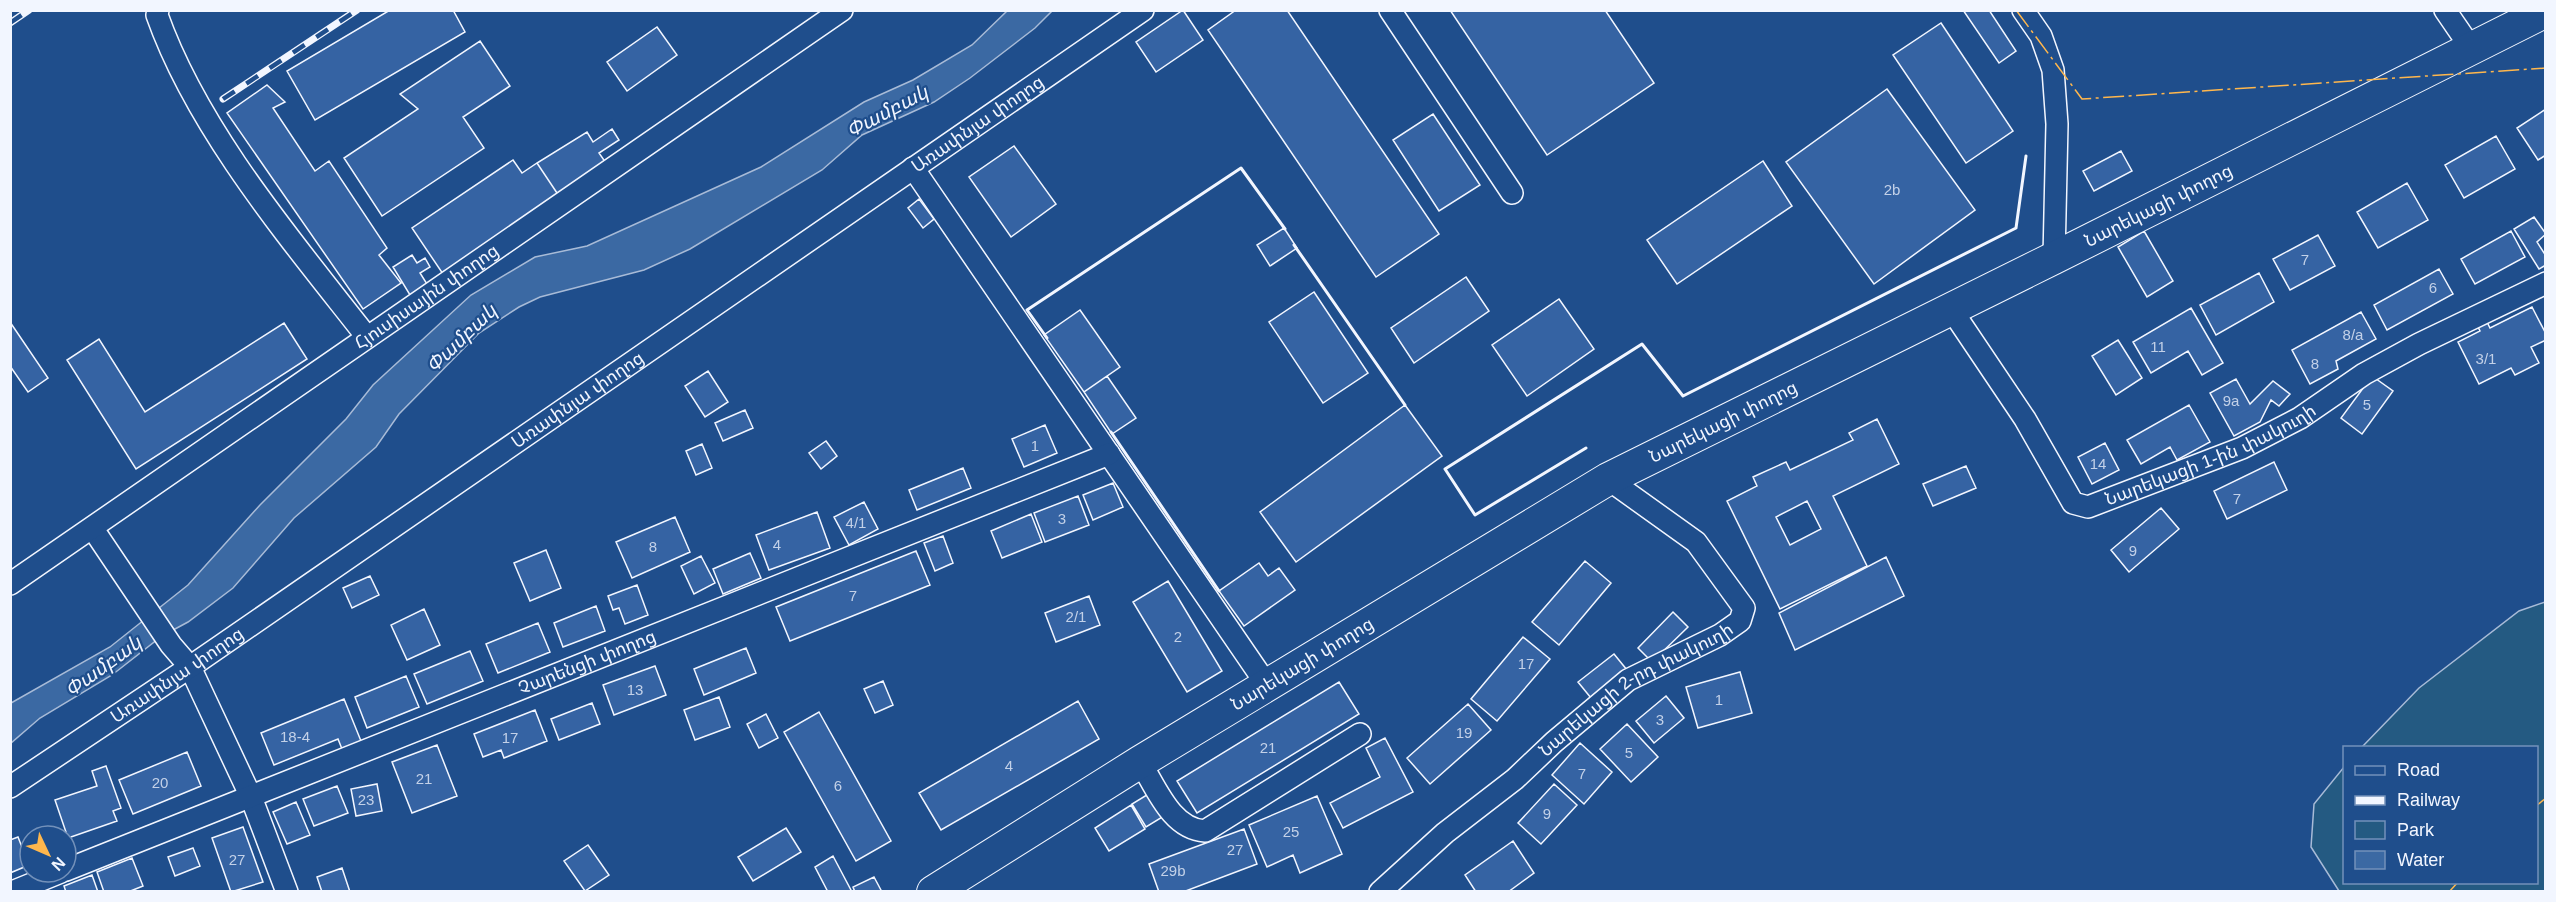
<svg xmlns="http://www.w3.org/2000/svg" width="2556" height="902" font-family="Helvetica,'Noto Sans Armenian',sans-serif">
<rect width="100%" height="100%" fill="#1f4e8c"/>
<path fill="#245a82" stroke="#a8bbd7" stroke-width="1.5" d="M 2545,602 L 2545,891 L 2339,891 L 2311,847 L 2314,804 L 2344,767 L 2344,882 L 2536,882 L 2536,748 L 2362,747 L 2419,688 L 2519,611 Z"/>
<path fill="#3b69a3" stroke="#a8bbd7" stroke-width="1.5" d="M 1007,11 L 1052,11 L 1035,28 L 970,78 L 934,102 L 862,135 L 822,170 L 690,249 L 644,270 L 540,297 L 519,307 L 479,333 L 399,414 L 376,447 L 294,518 L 233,588 L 188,622 L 162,636 L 112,675 L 40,718 L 11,743 L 11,703 L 110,647 L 188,585 L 260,505 L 346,419 L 373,385 L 471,295 L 535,257 L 587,246 L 761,167 L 864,102 L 913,80 L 972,45 Z"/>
<path fill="#3563a3" stroke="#f2f6ff" stroke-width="1.5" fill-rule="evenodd" d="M 390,10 L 453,10 L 465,32 L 315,120 L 287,71 Z
M 1183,10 L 1203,40 L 1156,72 L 1136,42 Z
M 1236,10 L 1287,10 L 1439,234 L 1376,277 L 1208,30 Z
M 1450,10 L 1605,10 L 1654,83 L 1547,155 Z
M 1963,10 L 1989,10 L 2016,51 L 1999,63 Z
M 1941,23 L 2013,131 L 1966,163 L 1893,55 Z
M 657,27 L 677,55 L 627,91 L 607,62 Z
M 480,41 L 510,86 L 463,117 L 484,148 L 382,216 L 344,158 L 418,109 L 400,94 Z
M 267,85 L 285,102 L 273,108 L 315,171 L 329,161 L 387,248 L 379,255 L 401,283 L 363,309 L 227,113 Z
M 1887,89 L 1975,210 L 1874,284 L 1786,162 Z
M 2546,109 L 2546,155 L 2538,160 L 2517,128 Z
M 1433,114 L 1480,185 L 1439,211 L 1393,140 Z
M 612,129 L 619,140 L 599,153 L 606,163 L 559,196 L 537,163 L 587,132 L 593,142 Z
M 2496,136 L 2515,169 L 2464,198 L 2445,165 Z
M 1014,146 L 1056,204 L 1011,237 L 969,177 Z
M 2121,151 L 2132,171 L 2094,191 L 2083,171 Z
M 513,160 L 522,173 L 537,163 L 559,196 L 443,274 L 412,228 Z
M 1763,161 L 1792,206 L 1677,284 L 1647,240 Z
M 2407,183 L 2428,220 L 2378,248 L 2357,212 Z
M 919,199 L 934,219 L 923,228 L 908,208 Z
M 2534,217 L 2546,234 L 2537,242 L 2546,256 L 2546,265 L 2539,269 L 2514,229 Z
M 1284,228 L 1297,248 L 1270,266 L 1257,245 Z
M 2144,231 L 2173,281 L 2147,297 L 2118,247 Z
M 2511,231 L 2525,257 L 2475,284 L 2461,259 Z
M 2318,235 L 2335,266 L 2290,290 L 2273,259 Z
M 412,255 L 417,263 L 425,258 L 430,267 L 420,273 L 427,284 L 410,295 L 393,267 Z
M 2439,269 L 2453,294 L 2387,330 L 2374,305 Z
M 2259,273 L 2274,302 L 2216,335 L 2200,305 Z
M 1466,277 L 1489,311 L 1414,363 L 1391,328 Z
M 1314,292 L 1368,373 L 1323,403 L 1269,322 Z
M 1559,299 L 1594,349 L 1527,396 L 1492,345 Z
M 2532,307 L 2546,334 L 2546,340 L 2531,347 L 2539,363 L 2515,375 L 2511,368 L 2479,384 L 2458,342 L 2480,331 L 2475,321 L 2484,316 L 2490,328 Z
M 2191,308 L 2223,363 L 2202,375 L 2188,351 L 2151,373 L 2133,342 Z
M 1080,310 L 1120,367 L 1084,392 L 1044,335 Z
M 2361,312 L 2376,339 L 2336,361 L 2338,369 L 2310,384 L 2292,350 Z
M 10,322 L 48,378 L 28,392 L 10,366 Z
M 284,323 L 307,359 L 136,469 L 67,360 L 99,339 L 145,412 Z
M 2118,340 L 2142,378 L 2116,395 L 2092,356 Z
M 708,371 L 728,402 L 705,417 L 685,386 Z
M 1107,376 L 1136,418 L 1112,434 L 1084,392 Z
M 2372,376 L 2393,391 L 2362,434 L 2341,418 Z
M 2236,379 L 2250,404 L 2273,381 L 2290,394 L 2279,406 L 2271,400 L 2260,422 L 2234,436 L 2210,393 Z
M 1405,405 L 1442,456 L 1296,562 L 1260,512 Z
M 2189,405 L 2210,442 L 2177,460 L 2170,447 L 2141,464 L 2127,440 Z
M 745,410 L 753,428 L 723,441 L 715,423 Z
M 1877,419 L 1899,464 L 1833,496 L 1867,566 L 1780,609 L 1727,501 L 1757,486 L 1753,477 L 1786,462 L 1790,470 L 1853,440 L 1849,433 ZM 1807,501 L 1821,529 L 1790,545 L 1776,517 Z
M 1045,425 L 1057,453 L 1024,467 L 1012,439 Z
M 826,441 L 837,456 L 821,469 L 809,453 Z
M 2105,443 L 2119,470 L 2092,484 L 2078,457 Z
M 702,444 L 712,468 L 696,475 L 686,451 Z
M 2274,462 L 2287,490 L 2227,519 L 2214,491 Z
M 1966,466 L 1976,488 L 1933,506 L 1923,484 Z
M 963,468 L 971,488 L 917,510 L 909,490 Z
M 1113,483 L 1123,507 L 1093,520 L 1083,495 Z
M 1078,496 L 1089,525 L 1045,542 L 1034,513 Z
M 864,502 L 878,529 L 849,545 L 834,517 Z
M 2161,508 L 2179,529 L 2129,572 L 2111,550 Z
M 817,512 L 830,548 L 769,570 L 756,535 Z
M 1031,514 L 1042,542 L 1002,558 L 991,531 Z
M 675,517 L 690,552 L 632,578 L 616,542 Z
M 943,536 L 953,563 L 935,571 L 924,543 Z
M 546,550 L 561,588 L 530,601 L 514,563 Z
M 916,551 L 930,585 L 790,641 L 776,607 Z
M 750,553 L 761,578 L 723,594 L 713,569 Z
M 701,556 L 715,583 L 694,594 L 681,566 Z
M 1886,557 L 1904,596 L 1795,650 L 1779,613 Z
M 1585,561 L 1611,583 L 1559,645 L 1532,622 Z
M 1259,563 L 1268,576 L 1279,568 L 1295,590 L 1244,626 L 1219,591 Z
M 370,576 L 379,595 L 352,608 L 343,588 Z
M 1168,581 L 1222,671 L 1187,692 L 1133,602 Z
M 637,585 L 648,615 L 625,624 L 619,608 L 613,610 L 608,596 Z
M 1089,596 L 1100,625 L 1056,642 L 1045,613 Z
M 596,606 L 605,631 L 563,647 L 554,623 Z
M 424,609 L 440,645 L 407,660 L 391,625 Z
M 1673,612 L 1688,627 L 1652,662 L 1638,648 Z
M 538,623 L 550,652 L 498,673 L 486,644 Z
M 1523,637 L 1550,659 L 1497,721 L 1471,699 Z
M 746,648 L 756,673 L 704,695 L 694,669 Z
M 470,651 L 483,681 L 427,704 L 414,674 Z
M 1614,654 L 1627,670 L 1591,698 L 1578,682 Z
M 655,666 L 666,695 L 614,715 L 603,685 Z
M 1740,672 L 1752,713 L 1698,728 L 1686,687 Z
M 406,676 L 419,707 L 367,728 L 355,697 Z
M 883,681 L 893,705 L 875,713 L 864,689 Z
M 1339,682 L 1359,714 L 1197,813 L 1177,781 Z
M 1666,696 L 1684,718 L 1654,743 L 1636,721 Z
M 719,697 L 730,727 L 695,740 L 684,710 Z
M 344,699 L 361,741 L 342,749 L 338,739 L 274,765 L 261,733 Z
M 1078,701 L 1099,739 L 941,830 L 919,793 Z
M 592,703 L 600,724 L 559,740 L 551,719 Z
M 1468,704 L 1491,730 L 1430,784 L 1407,758 Z
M 535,710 L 547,741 L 504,758 L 501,750 L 483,757 L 474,734 Z
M 819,712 L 891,841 L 856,861 L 784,732 Z
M 766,714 L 778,738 L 759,748 L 747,724 Z
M 1627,724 L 1658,757 L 1631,782 L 1600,749 Z
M 1385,738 L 1413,792 L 1343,828 L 1330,803 L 1380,777 L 1366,748 Z
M 1580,743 L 1612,772 L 1584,804 L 1552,775 Z
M 437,745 L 457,796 L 412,813 L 392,762 Z
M 187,752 L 201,786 L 133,814 L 119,780 Z
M 106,766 L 121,808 L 113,811 L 117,821 L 68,838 L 55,800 L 97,786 L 92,771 Z
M 377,784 L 382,811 L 356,816 L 351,789 Z
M 1554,784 L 1577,805 L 1541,844 L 1518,823 Z
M 337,786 L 348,813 L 314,826 L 303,799 Z
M 1150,793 L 1164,816 L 1146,827 L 1132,804 Z
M 1317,796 L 1342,854 L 1300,873 L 1293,855 L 1267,867 L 1249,825 Z
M 296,802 L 310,835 L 287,844 L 273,812 Z
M 1131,805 L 1145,829 L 1109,851 L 1095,828 Z
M 243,827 L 263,882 L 231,892 L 212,838 Z
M 786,828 L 801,852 L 753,881 L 738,857 Z
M 1244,829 L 1257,864 L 1183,892 L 1159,892 L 1149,864 Z
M 18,837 L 29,865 L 10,873 L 10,840 Z
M 1513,841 L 1534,873 L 1508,892 L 1476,892 L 1465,875 Z
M 588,845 L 609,875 L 585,891 L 564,861 Z
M 193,848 L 200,866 L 175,876 L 168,857 Z
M 833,856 L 852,892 L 828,892 L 815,867 Z
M 132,858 L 143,886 L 128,892 L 104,892 L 97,872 Z
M 342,868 L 350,892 L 322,892 L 317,877 Z
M 92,875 L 98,892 L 66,892 L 64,886 Z
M 874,877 L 882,892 L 855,892 L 853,887 Z"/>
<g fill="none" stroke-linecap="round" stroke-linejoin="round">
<g stroke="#f2f6ff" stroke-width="24">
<g id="minor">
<path d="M 158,10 L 157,15 C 198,131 292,241 367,337"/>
<path d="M 1390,10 L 1512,193"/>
<path d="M 2023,10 L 2041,36 L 2053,70 L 2057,124 L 2054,258"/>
<path d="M 2445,10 L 2471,48"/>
<path d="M 913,168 L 1267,685"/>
<path id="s1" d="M 1951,309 L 2025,419 L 2073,503 L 2088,507 L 2242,448 L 2300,418 L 2364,374 L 2419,344 L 2546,283"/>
<path d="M 93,529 L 171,645 L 190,667 L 251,797 L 287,892"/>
<path id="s2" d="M 10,584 L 842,10"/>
<path d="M 1140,762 C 1156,787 1171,829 1205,831 L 1360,734"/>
<path id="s3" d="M 10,787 L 190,667 L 1143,10"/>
<path id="s4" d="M 66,870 L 1109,454"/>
<path d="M 12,892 L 61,872"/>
<path id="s5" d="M 1380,892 L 1445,833 L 1515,779 L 1554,742 L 1628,680 L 1720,635 L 1740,621 L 1744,608 L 1696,542 L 1608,479"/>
</g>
</g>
<g stroke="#f2f6ff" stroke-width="34">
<g id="highway">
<path id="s6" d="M 933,892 L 1140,762 L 1608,479 L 2054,258 L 2546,11"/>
</g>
</g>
<use href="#minor" stroke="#1f4e8c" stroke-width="21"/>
<use href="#highway" stroke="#1f4e8c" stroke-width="32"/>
<g stroke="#f2f6ff" stroke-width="7">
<path id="rail" d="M 10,23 L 29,10
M 223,99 L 357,10"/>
</g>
<use href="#rail" stroke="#1f4e8c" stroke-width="4.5" stroke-dasharray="14" stroke-linecap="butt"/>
<path stroke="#f2f6ff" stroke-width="3" d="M 1294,245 L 1405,405
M 1047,338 L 1027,310 L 1241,168 L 1285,229
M 1111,432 L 1219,591
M 1586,448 L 1475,515 L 1445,469 L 1642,344 L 1683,396 L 2016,228 L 2026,156"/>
<path stroke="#ffb74d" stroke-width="1.5" stroke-dasharray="21 4.5 3 4.5" stroke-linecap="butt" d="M 2016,10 L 2082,99 L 2546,68
M 2536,806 L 2546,798
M 2449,892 L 2458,882"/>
</g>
<g text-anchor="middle" stroke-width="4.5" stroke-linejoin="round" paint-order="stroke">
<g font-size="15" fill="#c3d1e8">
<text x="1892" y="195">2b</text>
<text x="2305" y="265">7</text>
<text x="2433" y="293">6</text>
<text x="2353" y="340">8/a</text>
<text x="2158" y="352">11</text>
<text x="2486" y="364">3/1</text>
<text x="2315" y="369">8</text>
<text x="2231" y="406">9a</text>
<text x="2367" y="410">5</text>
<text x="1035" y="451">1</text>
<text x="2098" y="469">14</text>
<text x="2237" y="504">7</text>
<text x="1062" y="524">3</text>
<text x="856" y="528">4/1</text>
<text x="777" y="550">4</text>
<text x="653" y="552">8</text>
<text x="2133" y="556">9</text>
<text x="853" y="601">7</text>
<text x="1076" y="622">2/1</text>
<text x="1178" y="642">2</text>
<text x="1526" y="669">17</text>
<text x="635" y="695">13</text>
<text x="1719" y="705">1</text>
<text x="1660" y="725">3</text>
<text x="1464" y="738">19</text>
<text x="295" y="742">18-4</text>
<text x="510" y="743">17</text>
<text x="1268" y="753">21</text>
<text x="1629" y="758">5</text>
<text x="1009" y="771">4</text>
<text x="1582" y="779">7</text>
<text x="424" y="784">21</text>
<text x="160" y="788">20</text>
<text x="838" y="791">6</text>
<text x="366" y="805">23</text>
<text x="1547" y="819">9</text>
<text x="1291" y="837">25</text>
<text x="1235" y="855">27</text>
<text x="237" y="865">27</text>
<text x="1173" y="876">29b</text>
</g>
<g font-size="18" fill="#f2f6ff" stroke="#1f4e8c">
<text dy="6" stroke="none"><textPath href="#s3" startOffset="1173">Առափնյա փողոց</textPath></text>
<text dy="6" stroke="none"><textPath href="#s6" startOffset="1406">Նարեկացի փողոց</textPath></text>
<text dy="6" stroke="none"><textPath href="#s2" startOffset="506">Հյուսիսային փողոց</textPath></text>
<text dy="6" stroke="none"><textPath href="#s3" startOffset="687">Առափնյա փողոց</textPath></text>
<text dy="6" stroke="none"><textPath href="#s6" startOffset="920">Նարեկացի փողոց</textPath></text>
<text dy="6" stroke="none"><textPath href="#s1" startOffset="378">Նարեկացի 1-ին փակուղի</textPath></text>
<text dy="6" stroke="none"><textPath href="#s4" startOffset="561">Չարենցի փողոց</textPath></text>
<text dy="6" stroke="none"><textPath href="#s6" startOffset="434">Նարեկացի փողոց</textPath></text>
<text dy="6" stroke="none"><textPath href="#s3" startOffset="201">Առափնյա փողոց</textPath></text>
<text dy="6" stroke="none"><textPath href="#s5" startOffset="328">Նարեկացի 2-րդ փակուղի</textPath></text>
</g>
<g font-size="20" font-style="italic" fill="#f2f6ff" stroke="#1f4e8c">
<text transform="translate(887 111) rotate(-28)" y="7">Փամբակ</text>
<text transform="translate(461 338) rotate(-44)" y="7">Փամբակ</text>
<text transform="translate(103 666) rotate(-36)" y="7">Փամբակ</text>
</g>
</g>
<rect width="2556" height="902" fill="none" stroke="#f2f6ff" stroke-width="24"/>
<rect x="2343" y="746" width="195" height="138" fill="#1f4e8c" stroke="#7391ba" stroke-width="1.5"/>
<rect x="2355" y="766" width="30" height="9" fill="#1f4e8c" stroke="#7391ba" stroke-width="1.5"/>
<text x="2397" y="776" font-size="18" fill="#f2f6ff">Road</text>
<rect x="2355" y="796" width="30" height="9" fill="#f2f6ff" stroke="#7391ba" stroke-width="1.5"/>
<text x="2397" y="806" font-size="18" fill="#f2f6ff">Railway</text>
<rect x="2355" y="821" width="30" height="18" fill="#245a82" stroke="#7391ba" stroke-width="1.5"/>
<text x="2397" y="836" font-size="18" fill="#f2f6ff">Park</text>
<rect x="2355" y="851" width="30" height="18" fill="#3b69a3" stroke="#7391ba" stroke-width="1.5"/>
<text x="2397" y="866" font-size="18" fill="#f2f6ff">Water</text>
<g transform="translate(48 854) rotate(134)"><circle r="28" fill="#1f4e8c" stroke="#7391ba" stroke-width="1.5"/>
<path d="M0-4.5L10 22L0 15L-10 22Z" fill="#ffb74d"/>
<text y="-9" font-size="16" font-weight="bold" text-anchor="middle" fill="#f2f6ff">N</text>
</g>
</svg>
